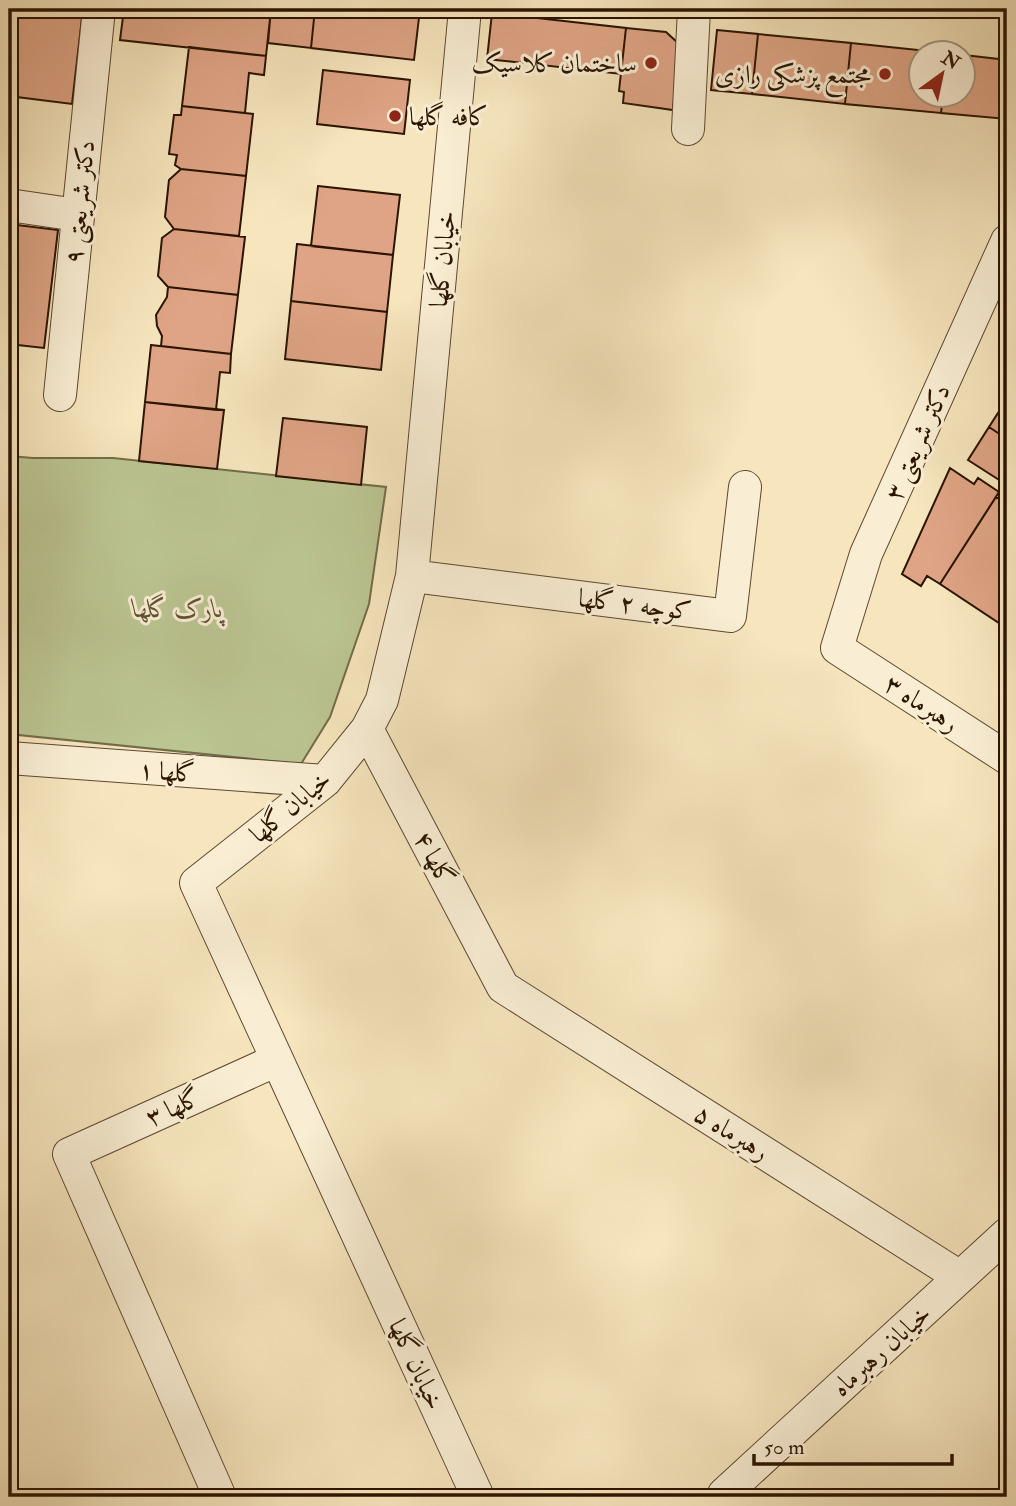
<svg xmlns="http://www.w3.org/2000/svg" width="1016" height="1506" font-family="'IM FELL Double Pica',Amiri,serif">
<rect width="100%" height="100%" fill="#f6e5bd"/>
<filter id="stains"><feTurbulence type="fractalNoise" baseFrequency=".00286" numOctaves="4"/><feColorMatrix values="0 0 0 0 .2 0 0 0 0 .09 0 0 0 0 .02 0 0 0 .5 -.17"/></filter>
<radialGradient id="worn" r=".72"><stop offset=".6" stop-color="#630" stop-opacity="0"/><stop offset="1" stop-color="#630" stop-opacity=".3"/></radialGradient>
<path fill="#bbc592" stroke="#736c49" stroke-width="2" d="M 9,456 L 33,458 L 113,458 L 386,487 L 369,604 L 330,717 L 301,764 L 9,734 Z"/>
<path fill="#dea485" stroke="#2b1400" stroke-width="2" d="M 9,9 L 83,9 L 72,104 L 9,96 Z
M 124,9 L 271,9 L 266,56 L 120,40 Z
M 271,9 L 315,9 L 311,48 L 268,43 Z
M 315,9 L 420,9 L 414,60 L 311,48 Z
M 492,13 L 626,28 L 621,74 L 487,59 Z
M 626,28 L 666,32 L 679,44 L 673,110 L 623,103 L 624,92 L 619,91 Z
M 717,30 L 758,34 L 752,94 L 711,90 Z
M 758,34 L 851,43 L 845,104 L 752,94 Z
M 851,43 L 937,52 L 922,52 L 922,94 L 943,94 L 941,113 L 845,104 Z
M 189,47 L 266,56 L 264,75 L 249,73 L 245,113 L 182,106 Z
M 964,55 L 1007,60 L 1007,119 L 941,113 L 943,94 L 964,94 Z
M 323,70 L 410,80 L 404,134 L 317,124 Z
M 182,106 L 253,114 L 246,176 L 181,169 L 175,165 L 177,155 L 169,154 L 174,115 L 181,115 Z
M 181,169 L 246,176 L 239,236 L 174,229 L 165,217 L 169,180 Z
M 318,186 L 400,195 L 393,255 L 311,246 Z
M 9,224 L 58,230 L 44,348 L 9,344 Z
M 174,229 L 245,237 L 238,295 L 168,287 L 158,276 L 162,238 Z
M 297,244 L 393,255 L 387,312 L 291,301 Z
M 168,287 L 238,295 L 231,354 L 161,346 L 162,336 L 157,326 L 156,315 L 167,297 Z
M 291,301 L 387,312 L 381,370 L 285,359 Z
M 151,345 L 231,354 L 230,373 L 220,372 L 216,410 L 145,402 Z
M 1007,399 L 1007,439 L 989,427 Z
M 145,402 L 224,410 L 217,469 L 139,461 Z
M 283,418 L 367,427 L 361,485 L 276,476 Z
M 989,427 L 1007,439 L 1007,485 L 968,460 Z
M 950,468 L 974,484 L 978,478 L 999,492 L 940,584 L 927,576 L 921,586 L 902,574 Z
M 996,497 L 1007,504 L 1007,611 L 999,623 L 940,584 Z"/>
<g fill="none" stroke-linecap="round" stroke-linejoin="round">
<g stroke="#5e482f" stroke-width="34">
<path id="minor" d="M 465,9 L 412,576 L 382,700 L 367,729 L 325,781 L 196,883 L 478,1497
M 688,129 L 694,9
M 9,205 L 77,215
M 1007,241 L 866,554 L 837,648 L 1007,758
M 60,395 L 99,9
M 412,576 L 730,616 L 745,487
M 367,729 L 503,987 L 960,1277
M 9,758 L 325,781
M 724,1494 L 1007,1234
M 220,1497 L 69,1154 L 277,1060"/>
</g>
<use href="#minor" stroke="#f9eed4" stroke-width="32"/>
</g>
<g fill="#8f2418" stroke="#f9eed4" stroke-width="2.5">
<circle cx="651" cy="63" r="7"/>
<circle cx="885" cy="74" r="7"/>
<circle cx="395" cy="116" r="7"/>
</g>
<g text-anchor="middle" stroke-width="6" stroke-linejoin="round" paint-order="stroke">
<g font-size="26" fill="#2b1400" stroke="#f9eed4" text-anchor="end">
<text x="637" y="72">ساختمان کلاسیک</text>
<text x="871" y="83">مجتمع پزشکی رازی</text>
<text x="409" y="125" text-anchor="start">کافه گلها</text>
</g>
<g font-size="26" fill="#2b1400" stroke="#f9eed4">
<text transform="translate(79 202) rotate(-84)" y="9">دکتر شریعتی ۹</text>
<text transform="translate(442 259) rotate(-85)" y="9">خیابان گلها</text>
<text transform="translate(917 442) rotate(-66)" y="9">۳ دکتر شریعتی</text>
<text transform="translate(635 604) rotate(7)" y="9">کوچه ۲ گلها</text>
<text transform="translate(922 703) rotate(33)" y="9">۳ رهبرماه</text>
<text transform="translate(167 771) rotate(4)" y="9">۱ گلها</text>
<text transform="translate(290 806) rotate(-40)" y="9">خیابان گلها</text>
<text transform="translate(435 858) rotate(62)" y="9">۴ گلها</text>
<text transform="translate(173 1107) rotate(-24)" y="9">۳ گلها</text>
<text transform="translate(732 1132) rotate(32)" y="9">۵ رهبرماه</text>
<text transform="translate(881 1350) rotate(-42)" y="9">خیابان رهبرماه</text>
<text transform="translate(417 1364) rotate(65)" y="9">خیابان گلها</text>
</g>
<g font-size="26" font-style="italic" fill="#5d5233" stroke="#f9eed4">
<text x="178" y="617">پارک گلها</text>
</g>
</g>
<rect width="1016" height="1506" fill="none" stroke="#f6e5bd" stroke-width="35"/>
<rect x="10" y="10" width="995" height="1485" fill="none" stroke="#2b1400" stroke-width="3.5"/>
<rect x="18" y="18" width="981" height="1471" fill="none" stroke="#2b1400" stroke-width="2"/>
<g transform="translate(942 74) rotate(33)"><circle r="33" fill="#f9eed4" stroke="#a7977f" stroke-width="2"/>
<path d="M0-5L12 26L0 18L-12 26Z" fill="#8f2418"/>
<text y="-10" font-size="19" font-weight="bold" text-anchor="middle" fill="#2b1400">N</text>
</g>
<path d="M754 1454v10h198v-10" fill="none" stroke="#2b1400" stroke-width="3.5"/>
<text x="764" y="1454" font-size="21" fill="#2b1400" stroke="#f9eed4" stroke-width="5" paint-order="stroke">50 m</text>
<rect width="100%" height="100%" filter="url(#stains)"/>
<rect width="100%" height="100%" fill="url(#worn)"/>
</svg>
